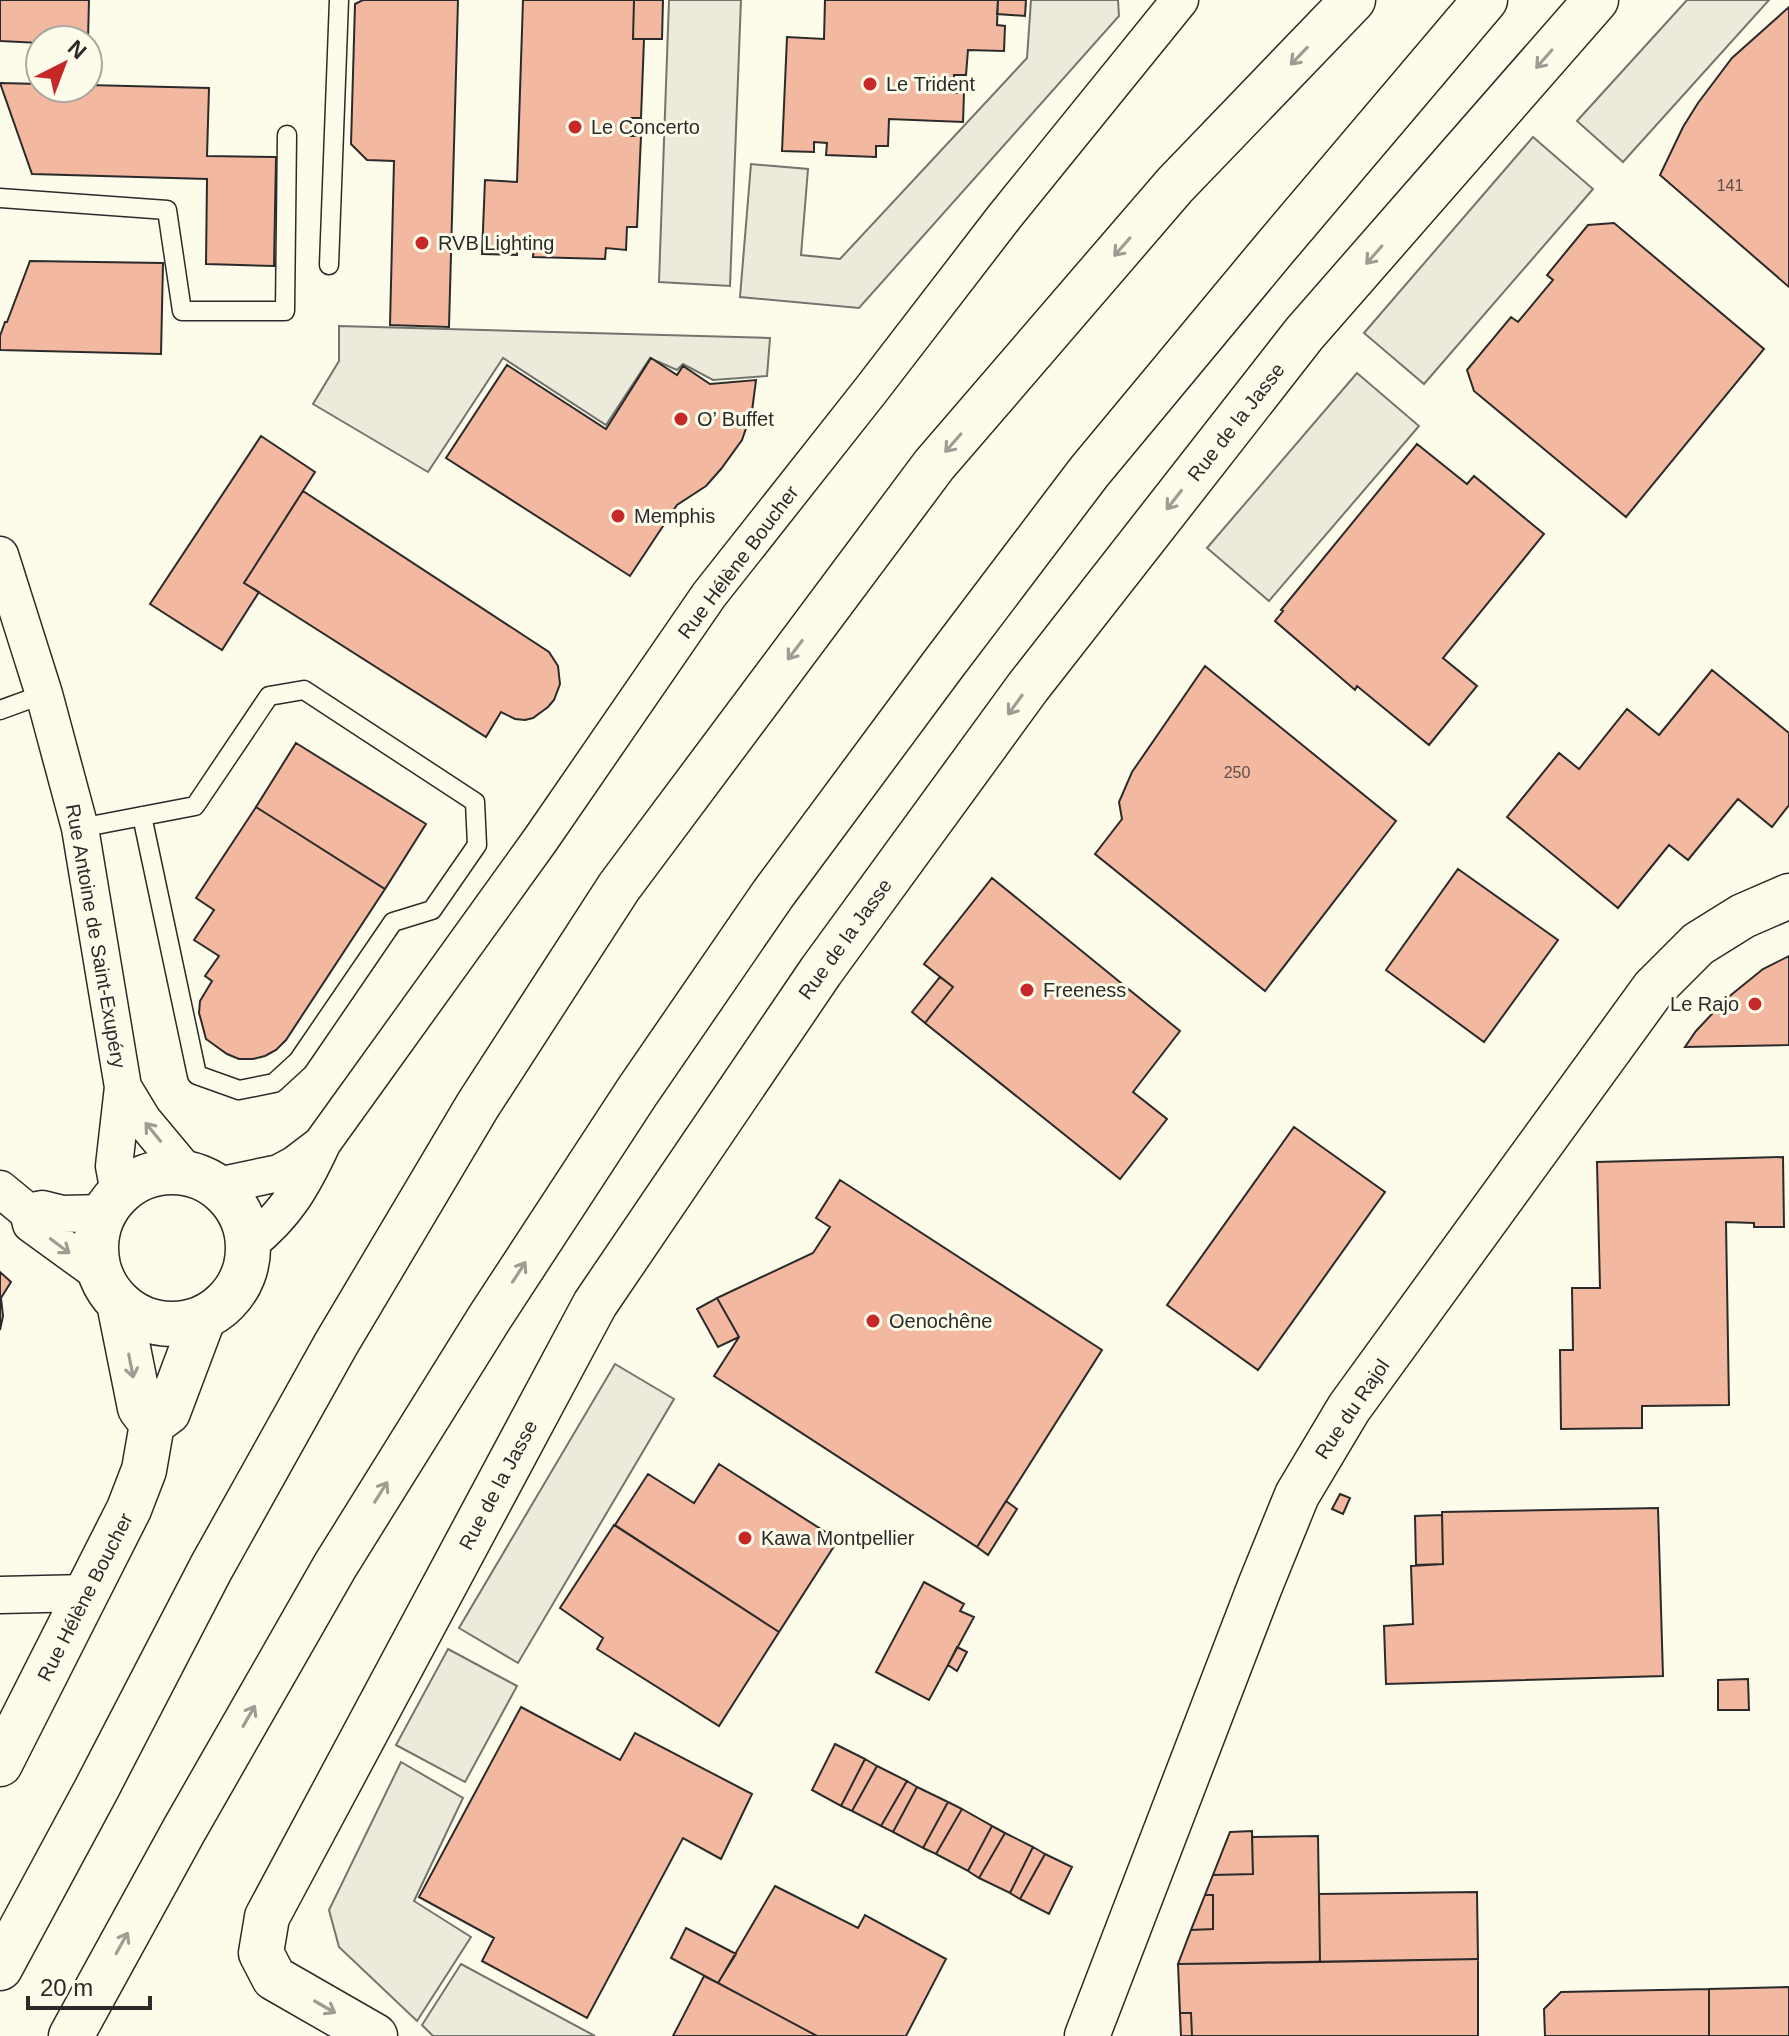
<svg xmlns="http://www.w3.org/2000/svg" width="1789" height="2036" font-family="Helvetica,sans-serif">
<rect width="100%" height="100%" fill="#fdfbea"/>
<path fill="#eceadb" stroke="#74746e" stroke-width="2" d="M 669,0 L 741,0 L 730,286 L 659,282 Z
M 1031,0 L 1118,0 L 1119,16 L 859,308 L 740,297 L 751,164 L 808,169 L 801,255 L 840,259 L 1027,58 Z
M 1687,0 L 1769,0 L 1623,162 L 1577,121 Z
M 1533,137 L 1593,189 L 1424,384 L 1364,333 Z
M 339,326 L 770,338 L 767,376 L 713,380 L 683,364 L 677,370 L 650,358 L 606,425 L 503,358 L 428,472 L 313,404 L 339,361 Z
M 1357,373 L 1419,426 L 1269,601 L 1207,548 Z
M 615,1364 L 674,1399 L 518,1663 L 459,1628 Z
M 448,1649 L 517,1686 L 465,1782 L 396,1745 Z
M 401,1762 L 463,1798 L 414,1901 L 471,1937 L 417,2021 L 339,1947 L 329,1910 Z
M 461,1964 L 595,2036 L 433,2036 L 422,2025 Z"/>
<path fill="#f2b8a0" stroke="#2b2b2b" stroke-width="2" d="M 0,0 L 89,0 L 88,40 L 40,40 L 40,43 L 0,41 Z
M 363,0 L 458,0 L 449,327 L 390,325 L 394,161 L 367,160 L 351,144 L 355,4 Z
M 523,0 L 634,0 L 633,39 L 644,39 L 641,118 L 631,118 L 630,136 L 641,136 L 637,227 L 627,227 L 626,250 L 606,248 L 605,259 L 533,257 L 534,246 L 518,245 L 517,255 L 482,254 L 485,180 L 517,182 Z
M 634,0 L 663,0 L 662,39 L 633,39 Z
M 825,0 L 998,0 L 997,25 L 1005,26 L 1004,51 L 968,50 L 966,75 L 954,75 L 954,93 L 964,93 L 963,122 L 889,119 L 888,146 L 876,146 L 876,157 L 826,155 L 827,143 L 814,142 L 814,152 L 782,151 L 787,37 L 824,39 Z
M 998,0 L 1026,0 L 1025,16 L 997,14 Z
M 1789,7 L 1789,287 L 1660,175 L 1683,127 L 1698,103 L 1732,58 Z
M 0,83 L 40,84 L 40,88 L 88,88 L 88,85 L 209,88 L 207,156 L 276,157 L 274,266 L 206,264 L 207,179 L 32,174 Z
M 1614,223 L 1764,349 L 1626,517 L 1474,391 L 1467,370 L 1511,317 L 1518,322 L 1553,280 L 1547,275 L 1588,225 Z
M 30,261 L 163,263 L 161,354 L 0,350 L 0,336 L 5,322 L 7,322 Z
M 651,358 L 677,375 L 683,366 L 710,384 L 756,380 L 752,411 L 742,440 L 721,469 L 706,486 L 677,505 L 630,576 L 446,458 L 507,365 L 606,429 Z
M 261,436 L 315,472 L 244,583 L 259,592 L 222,650 L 150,604 Z
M 1417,444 L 1467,484 L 1474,476 L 1544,534 L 1443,658 L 1477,686 L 1429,745 L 1357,686 L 1355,690 L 1275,621 L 1283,611 L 1281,610 Z
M 303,491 L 549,652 L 558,666 L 560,684 L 554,700 L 548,707 L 533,718 L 525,720 L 515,719 L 501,712 L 486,737 L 244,583 Z
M 1205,666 L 1396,821 L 1265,991 L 1095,854 L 1122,819 L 1119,802 L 1132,772 Z
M 1712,670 L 1789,733 L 1789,805 L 1772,827 L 1738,799 L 1688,860 L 1669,845 L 1618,908 L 1507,817 L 1559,753 L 1579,769 L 1627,709 L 1659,735 Z
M 296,743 L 426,824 L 385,889 L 256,807 Z
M 256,807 L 385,889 L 286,1040 L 276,1050 L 265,1056 L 253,1059 L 239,1059 L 227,1054 L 206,1039 L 201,1020 L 199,1013 L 200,1001 L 212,981 L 205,976 L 219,956 L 194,940 L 214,910 L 196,898 Z
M 1458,869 L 1558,940 L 1484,1042 L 1386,970 Z
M 992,878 L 1180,1031 L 1133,1092 L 1167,1119 L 1120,1179 L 925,1023 L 953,987 L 924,964 Z
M 1789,956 L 1789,1045 L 1685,1047 L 1696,1031 L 1726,999 L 1763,969 Z
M 940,977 L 953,987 L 925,1023 L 912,1012 Z
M 1294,1127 L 1385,1192 L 1258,1370 L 1167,1305 Z
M 1783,1157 L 1784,1227 L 1754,1227 L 1754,1223 L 1726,1222 L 1729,1405 L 1642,1406 L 1642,1428 L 1561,1429 L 1560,1350 L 1573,1350 L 1572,1288 L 1600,1288 L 1597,1162 Z
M 840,1180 L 1102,1350 L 977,1547 L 714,1376 L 739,1337 L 717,1298 L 813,1253 L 830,1227 L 816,1218 Z
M 0,1272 L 11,1282 L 1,1298 L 3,1316 L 0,1330 Z
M 717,1298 L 739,1337 L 718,1347 L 697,1309 Z
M 719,1464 L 838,1540 L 779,1632 L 615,1525 L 648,1474 L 694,1503 Z
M 1340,1494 L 1350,1498 L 1343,1514 L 1332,1509 Z
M 1006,1501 L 1017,1509 L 988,1555 L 977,1547 Z
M 1658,1508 L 1663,1676 L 1386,1684 L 1384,1626 L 1413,1624 L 1411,1566 L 1443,1564 L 1442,1512 Z
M 1442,1515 L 1443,1564 L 1416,1565 L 1415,1516 Z
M 614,1525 L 779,1632 L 719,1726 L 597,1649 L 603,1638 L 560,1608 Z
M 924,1582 L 964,1604 L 960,1611 L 974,1617 L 929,1700 L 876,1672 Z
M 957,1647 L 967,1652 L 957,1671 L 948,1665 Z
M 1748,1679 L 1749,1710 L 1718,1710 L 1718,1680 Z
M 521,1707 L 620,1760 L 635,1733 L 752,1794 L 721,1859 L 683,1838 L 587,2018 L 482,1961 L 494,1938 L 419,1897 Z
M 835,1744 L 865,1759 L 841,1806 L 812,1790 Z
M 865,1759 L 877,1766 L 852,1811 L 841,1806 Z
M 877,1766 L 907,1781 L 881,1826 L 852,1811 Z
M 907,1781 L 917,1787 L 893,1832 L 881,1826 Z
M 917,1787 L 948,1802 L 923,1848 L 893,1832 Z
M 948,1802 L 962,1809 L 936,1854 L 923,1848 Z
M 962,1809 L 992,1826 L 968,1871 L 936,1854 Z
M 992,1826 L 1005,1833 L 979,1878 L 968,1871 Z
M 1252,1831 L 1253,1874 L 1213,1875 L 1230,1832 Z
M 1005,1833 L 1033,1847 L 1010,1893 L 979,1878 Z
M 1318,1836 L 1320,1962 L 1178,1964 L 1191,1930 L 1213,1929 L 1213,1895 L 1205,1895 L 1213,1875 L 1253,1874 L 1252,1837 Z
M 1033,1847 L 1045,1854 L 1020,1899 L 1010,1893 Z
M 1045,1854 L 1072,1867 L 1049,1914 L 1020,1899 Z
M 775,1886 L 858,1928 L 865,1915 L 946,1959 L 906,2036 L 817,2036 L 718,1983 Z
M 1477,1892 L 1478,1959 L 1320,1962 L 1319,1894 Z
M 1205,1895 L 1213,1895 L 1213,1929 L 1191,1930 Z
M 686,1928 L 736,1954 L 718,1983 L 671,1958 Z
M 1478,1959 L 1478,2036 L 1192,2036 L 1191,2013 L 1180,2013 L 1178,1964 Z
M 704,1976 L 718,1983 L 817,2036 L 673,2036 Z
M 1789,1987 L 1789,2036 L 1709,2036 L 1709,1989 Z
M 1709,1989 L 1709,2036 L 1545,2036 L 1544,2009 L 1561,1992 Z
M 1180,2013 L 1191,2013 L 1192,2036 L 1181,2036 Z"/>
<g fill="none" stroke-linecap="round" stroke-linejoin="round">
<g stroke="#2b2b2b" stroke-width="21">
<path id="lane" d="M 0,198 L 167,210 L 182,311 L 285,311 L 287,135
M 329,265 L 339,0
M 0,710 L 44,694
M 80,828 L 195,806 L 269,696 L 304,690 L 475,802 L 477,845 L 432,910 L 393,922 L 298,1061 L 274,1083 L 239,1090 L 197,1075 L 142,816"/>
</g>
<g stroke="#2b2b2b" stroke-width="39">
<path id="street" d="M 0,555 L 44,694 L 80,828 L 123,1087 L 114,1166 L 119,1193
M 123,1087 L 143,1120 L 188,1174
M 217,1186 L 279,1173 L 294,1165 L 319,1146
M 0,1189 L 28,1212 L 31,1224 L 100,1274
M 28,1212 L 42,1209 L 62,1214 L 104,1213
M 249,1244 C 287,1214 303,1185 323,1142 L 541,839 L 709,595 L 871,390 L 1005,216 L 1180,0
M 0,1595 L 87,1593"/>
</g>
<g stroke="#2b2b2b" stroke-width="47">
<path id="secondary" d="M96 1248a76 76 0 1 1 152 0a76 76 0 1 1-152 0Z
M 119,1303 L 140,1408 L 152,1424
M 0,1764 L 129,1509 L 144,1470 L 152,1424 L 168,1412 L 203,1319
M 375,2036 L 274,1978 L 261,1953 L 267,1917 L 595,1304 L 821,971 L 1028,687 L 1304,334 L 1596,0
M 1087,2036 L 1260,1586 L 1297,1495 L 1349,1408 L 1654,988 L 1698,944 L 1743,916 L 1789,896"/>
</g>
<g stroke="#2b2b2b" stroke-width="47">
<path id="highway" d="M 0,1968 L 97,1788 L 211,1568 L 336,1344 L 478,1105 L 619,887 L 934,465 L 1175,185 L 1353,0
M 71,2036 L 183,1832 L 335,1566 L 490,1317 L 637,1092 L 773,894 L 942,666 L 1089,472 L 1275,248 L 1485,0"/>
</g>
<use href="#lane" stroke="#fdfbea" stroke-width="18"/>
<use href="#street" stroke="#fdfbea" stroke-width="36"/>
<use href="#secondary" stroke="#fdfbea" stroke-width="44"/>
<use href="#highway" stroke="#fdfbea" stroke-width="44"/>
</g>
<defs><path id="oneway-shaft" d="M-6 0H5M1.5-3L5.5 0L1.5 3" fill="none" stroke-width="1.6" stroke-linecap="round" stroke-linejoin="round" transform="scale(2)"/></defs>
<g stroke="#9e9d94">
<use href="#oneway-shaft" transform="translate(1299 56) rotate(134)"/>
<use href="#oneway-shaft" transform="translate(1544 59) rotate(131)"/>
<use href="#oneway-shaft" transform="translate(1122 247) rotate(131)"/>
<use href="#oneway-shaft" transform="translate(1374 255) rotate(131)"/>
<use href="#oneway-shaft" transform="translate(953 443) rotate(131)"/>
<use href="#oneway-shaft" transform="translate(1174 500) rotate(128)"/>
<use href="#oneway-shaft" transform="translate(795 650) rotate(127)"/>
<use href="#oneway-shaft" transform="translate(1015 705) rotate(126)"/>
<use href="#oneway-shaft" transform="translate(153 1132) rotate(-129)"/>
<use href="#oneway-shaft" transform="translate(60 1246) rotate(37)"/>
<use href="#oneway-shaft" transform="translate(519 1272) rotate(-57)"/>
<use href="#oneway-shaft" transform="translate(131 1366) rotate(79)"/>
<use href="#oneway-shaft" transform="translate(381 1492) rotate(-58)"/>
<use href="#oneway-shaft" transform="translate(249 1716) rotate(-60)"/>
<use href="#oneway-shaft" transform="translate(122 1943) rotate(-61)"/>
<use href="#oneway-shaft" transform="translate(325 2007) rotate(30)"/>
</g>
<g fill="#c62828" stroke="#fdfbea" stroke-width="3">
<circle cx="870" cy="84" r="8"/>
<circle cx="575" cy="127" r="8"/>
<circle cx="422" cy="243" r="8"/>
<circle cx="681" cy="419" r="8"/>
<circle cx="618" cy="516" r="8"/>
<circle cx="1027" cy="990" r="8"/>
<circle cx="1755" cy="1004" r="8"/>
<circle cx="873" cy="1321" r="8"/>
<circle cx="745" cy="1538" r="8"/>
</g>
<g text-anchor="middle" stroke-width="6" stroke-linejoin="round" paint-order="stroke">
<g font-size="16" fill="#5d4e48">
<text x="1730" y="191">141</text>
<text x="1237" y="778">250</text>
</g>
<g font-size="20" fill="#2b2b2b" stroke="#fdfbea" text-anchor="start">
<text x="886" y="91">Le Trident</text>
<text x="591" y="134">Le Concerto</text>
<text x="438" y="250">RVB Lighting</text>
<text x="697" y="426">O’ Buffet</text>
<text x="634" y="523">Memphis</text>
<text x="1043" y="997">Freeness</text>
<text x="1739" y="1011" text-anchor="end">Le Rajo</text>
<text x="889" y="1328">Oenochêne</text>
<text x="761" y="1545">Kawa Montpellier</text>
</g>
<g font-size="20" fill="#2b2b2b" stroke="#fdfbea">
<text transform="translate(1236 422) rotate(-52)" y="7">Rue de la Jasse</text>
<text transform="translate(738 562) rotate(-53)" y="7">Rue Hélène Boucher</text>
<text transform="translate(96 936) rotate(80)" y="7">Rue Antoine de Saint-Exupéry</text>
<text transform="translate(845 939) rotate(-54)" y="7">Rue de la Jasse</text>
<text transform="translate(1352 1409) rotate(-56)" y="7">Rue du Rajol</text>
<text transform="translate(498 1485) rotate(-62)" y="7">Rue de la Jasse</text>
<text transform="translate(85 1597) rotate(-63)" y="7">Rue Hélène Boucher</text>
</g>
</g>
<g transform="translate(64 64) rotate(42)"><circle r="38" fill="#fdfbea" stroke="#a9a89e" stroke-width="2"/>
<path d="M0-6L14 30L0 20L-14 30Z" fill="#c62828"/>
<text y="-12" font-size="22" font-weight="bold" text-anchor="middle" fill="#2b2b2b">N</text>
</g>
<path d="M28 1996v12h122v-12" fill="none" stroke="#2b2b2b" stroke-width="4"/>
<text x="40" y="1996" font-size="24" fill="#2b2b2b" stroke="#fdfbea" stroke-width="6" paint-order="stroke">20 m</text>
</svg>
